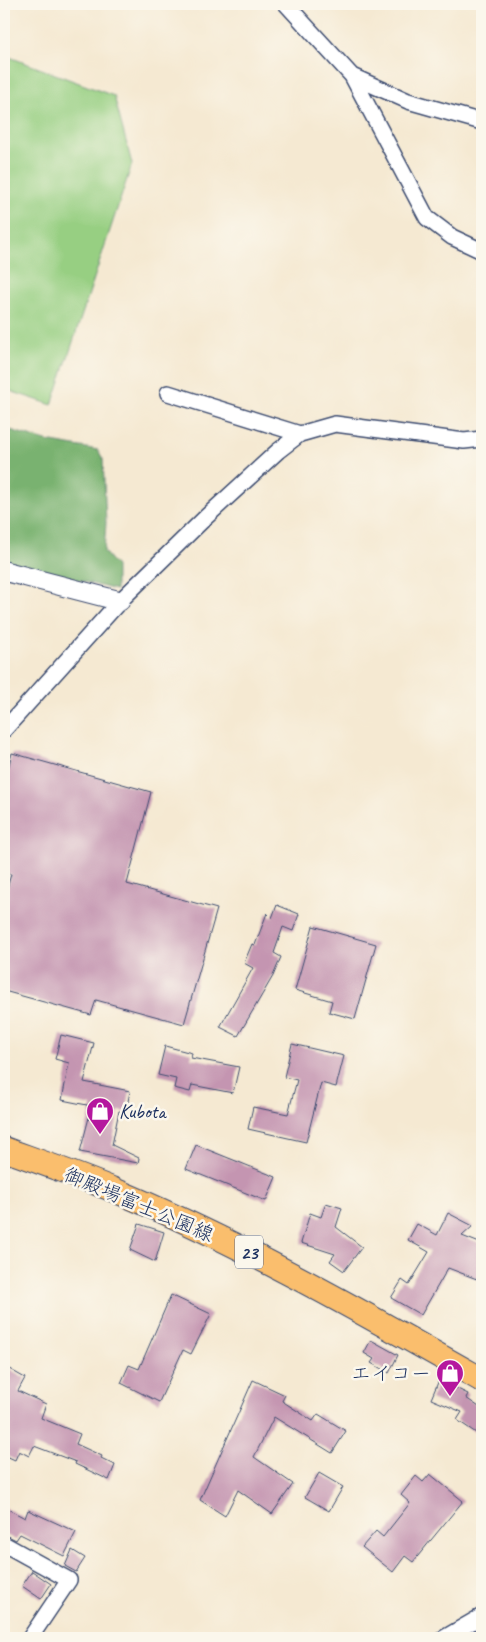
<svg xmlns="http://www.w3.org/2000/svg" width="486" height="1642" font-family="Caveat,'Klee One',sans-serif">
<rect width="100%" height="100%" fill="#fbf7ec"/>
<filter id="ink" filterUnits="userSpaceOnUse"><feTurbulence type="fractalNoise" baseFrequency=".02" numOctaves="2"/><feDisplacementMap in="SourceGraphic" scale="10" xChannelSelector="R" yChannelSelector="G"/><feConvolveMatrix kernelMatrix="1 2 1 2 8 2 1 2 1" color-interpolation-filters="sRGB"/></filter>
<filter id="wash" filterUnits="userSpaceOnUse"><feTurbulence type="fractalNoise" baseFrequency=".0096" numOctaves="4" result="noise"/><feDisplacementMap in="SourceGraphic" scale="20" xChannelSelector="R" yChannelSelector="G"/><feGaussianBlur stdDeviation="1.12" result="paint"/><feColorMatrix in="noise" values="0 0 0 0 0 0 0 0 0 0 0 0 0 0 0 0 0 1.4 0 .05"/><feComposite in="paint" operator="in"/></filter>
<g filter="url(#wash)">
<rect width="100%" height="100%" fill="#f5e9d2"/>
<path fill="#97cf82" stroke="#597f70" d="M 4,55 L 114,96 L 132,164 L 52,405 L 4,389 Z"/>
<path fill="#79b270" stroke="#4a7067" d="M 4,428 L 46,441 L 98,450 L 103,459 L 106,523 L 104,552 L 116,566 L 116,590 L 4,561 Z"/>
<g id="blocks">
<path fill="#c495b1" d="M 12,753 L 151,792 L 127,884 L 217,909 L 184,1024 L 96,1000 L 91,1015 L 4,991 L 4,900 L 11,874 L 4,873 L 4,785 Z
M 277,905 L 299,914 L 293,931 L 283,927 L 274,953 L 281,957 L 273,976 L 238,1036 L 220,1027 L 253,968 L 244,963 L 252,944 L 255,945 L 267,913 L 272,918 Z
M 313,926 L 376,944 L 355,1019 L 329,1012 L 332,1001 L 295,990 Z
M 61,1035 L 94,1043 L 84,1082 L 130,1091 L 126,1112 L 119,1111 L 112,1145 L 139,1158 L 138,1163 L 80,1152 L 92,1106 L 62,1100 L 69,1063 L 55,1059 Z
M 292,1044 L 344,1056 L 336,1087 L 321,1083 L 306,1142 L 248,1129 L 253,1107 L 288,1114 L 297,1080 L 284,1077 Z
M 165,1046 L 192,1053 L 191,1058 L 239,1067 L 233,1093 L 192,1085 L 190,1092 L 174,1088 L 176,1079 L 158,1075 Z
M 196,1145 L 276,1177 L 266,1201 L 186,1169 Z
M 326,1203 L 342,1208 L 336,1227 L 362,1247 L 344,1271 L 330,1261 L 335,1254 L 301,1243 L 310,1213 L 321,1217 Z
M 448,1213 L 473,1226 L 462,1236 L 482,1244 L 482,1281 L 448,1268 L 421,1315 L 391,1298 L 402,1280 L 409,1285 L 429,1252 L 408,1240 L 417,1224 L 437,1235 Z
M 139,1224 L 164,1232 L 155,1262 L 130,1250 Z
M 171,1295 L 211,1314 L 191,1354 L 183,1350 L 159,1402 L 121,1383 L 129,1365 L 139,1369 Z
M 371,1340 L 398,1355 L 389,1373 L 371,1363 L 374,1359 L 364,1353 Z
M 4,1366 L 25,1378 L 18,1391 L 46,1404 L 41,1418 L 80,1434 L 76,1444 L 102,1456 L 101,1458 L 115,1465 L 109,1480 L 75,1464 L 76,1462 L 34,1446 L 29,1456 L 19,1451 L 15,1460 L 4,1455 Z
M 253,1380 L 285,1395 L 282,1401 L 313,1421 L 318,1414 L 346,1431 L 332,1453 L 274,1417 L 254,1457 L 293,1484 L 272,1514 L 238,1490 L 225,1516 L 200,1500 Z
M 439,1380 L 468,1394 L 466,1398 L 482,1409 L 482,1437 L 457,1420 L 462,1412 L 431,1399 Z
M 319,1473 L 343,1487 L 329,1511 L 305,1497 Z
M 430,1474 L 463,1501 L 413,1562 L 405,1556 L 393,1572 L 362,1547 L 376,1531 L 383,1537 L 410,1503 L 401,1495 L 416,1476 L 423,1482 Z
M 4,1507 L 25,1518 L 28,1510 L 76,1532 L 64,1556 L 20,1534 L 16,1540 L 4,1534 Z
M 72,1550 L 85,1558 L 76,1572 L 65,1566 Z
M 32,1571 L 51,1584 L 41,1599 L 22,1586 Z"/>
</g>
</g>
<g filter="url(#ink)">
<use href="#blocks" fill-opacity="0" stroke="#3c4b6f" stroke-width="1"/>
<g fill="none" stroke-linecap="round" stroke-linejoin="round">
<g stroke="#3c4b6f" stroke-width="18">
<path id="minor" d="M 286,4 L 352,76 L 408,101 L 482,122
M 352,76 L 427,218 L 452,237 L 482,251
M 168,393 L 300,434
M 4,730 L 120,601 L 206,517 L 278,451 L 300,434 L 335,424 L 464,441 L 482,439
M 4,1544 L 69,1580 L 30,1638
M 444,1638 L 482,1616"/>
</g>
<g stroke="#3c4b6f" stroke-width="21">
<path id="tertiary" d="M 4,571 L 120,601"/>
</g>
<g stroke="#3c4b6f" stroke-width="26">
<path id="primary" d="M 4,1149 C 40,1162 78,1175 114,1190 C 241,1243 362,1312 482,1380"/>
</g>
<use href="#minor" stroke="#fff" stroke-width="15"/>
<use href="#tertiary" stroke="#fff" stroke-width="19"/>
<use href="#primary" stroke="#fabe6d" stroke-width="24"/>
</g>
</g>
<defs>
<g id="shop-pin" transform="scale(1.4375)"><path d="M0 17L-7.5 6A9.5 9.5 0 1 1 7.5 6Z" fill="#b5179e" stroke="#fbf7ec"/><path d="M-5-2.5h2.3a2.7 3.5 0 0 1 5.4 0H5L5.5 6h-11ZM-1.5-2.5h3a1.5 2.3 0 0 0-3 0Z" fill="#fff"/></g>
</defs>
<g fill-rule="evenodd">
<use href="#shop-pin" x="100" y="1111"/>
<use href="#shop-pin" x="450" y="1373"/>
</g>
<g text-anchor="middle" stroke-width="5" stroke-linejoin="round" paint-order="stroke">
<rect fill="#fbf7ec" stroke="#5e6b89" stroke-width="1" x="235" y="1235.5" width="28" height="33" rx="4"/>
<g font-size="19" font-weight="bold" fill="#1b2f5e">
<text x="249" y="1259">23</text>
</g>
<g font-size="20" fill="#1b2f5e" stroke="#fbf7ec" text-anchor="start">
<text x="119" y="1118">Kubota</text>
<text x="431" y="1380" text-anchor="end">エイコー</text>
</g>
<g font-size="20" fill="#1b2f5e" stroke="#fbf7ec">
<text transform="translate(139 1204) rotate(23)" y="7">御殿場富士公園線</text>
</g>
</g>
<rect width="486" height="1642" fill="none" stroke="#fbf7ec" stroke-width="20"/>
</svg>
